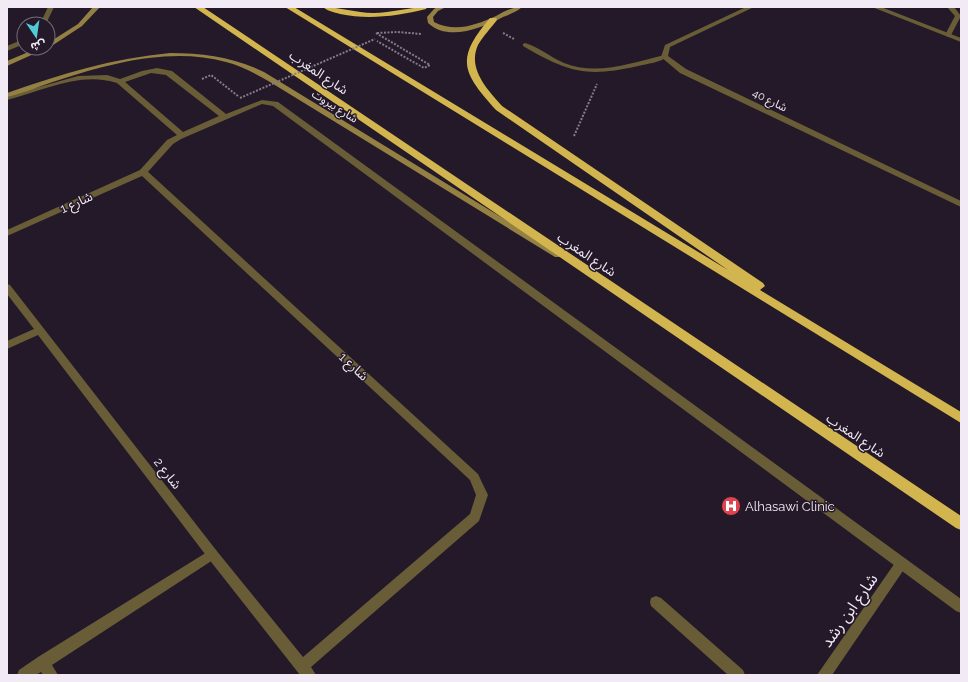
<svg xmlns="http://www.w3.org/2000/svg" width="968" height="682" font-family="Raleway,'Noto Sans Arabic',sans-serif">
<rect width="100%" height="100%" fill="#241928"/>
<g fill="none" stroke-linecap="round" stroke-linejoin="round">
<path stroke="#857b88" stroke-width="2" stroke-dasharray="2 1.5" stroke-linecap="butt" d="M 376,33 L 430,65 L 424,68 L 377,41
M 377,33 L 397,32 L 422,34
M 503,33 L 514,39
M 202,79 L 211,75 L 238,96
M 574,136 L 597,84"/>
<path fill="#685d37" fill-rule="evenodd" d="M 48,7 L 54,7 L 46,24 L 40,24 Z
M 947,7 L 954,7 L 961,16 L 951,35 L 948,37 L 945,35 L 955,16 Z
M 24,39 L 24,44 L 7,51 L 7,46 Z
M 525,43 C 539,47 550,57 564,63 C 596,76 632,63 664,55 L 667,57 C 661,62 647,64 638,66 C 586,78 568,72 523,46 L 523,44 Z
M 157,68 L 172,71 L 226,114 L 262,100 L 278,102 L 961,599 L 961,613 L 956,611 L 273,106 L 262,104 L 255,107 L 181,139 L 173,144 L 146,174 L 143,174 L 139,172 L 140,170 L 167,140 L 177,135 L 117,83 C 80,71 43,91 7,100 L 7,96 L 78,76 L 107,75 L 120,79 L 142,71 ZM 151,73 L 166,75 L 219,116 L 183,132 L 125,82 Z
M 212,549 L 216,550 L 218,554 L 216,558 L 52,665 L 58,675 L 43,675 L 41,672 L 36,675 L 17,675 L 19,670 L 38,657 Z
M 656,596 L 661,598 L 743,670 L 745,675 L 728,675 L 651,606 L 650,602 L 651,598 Z"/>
<path fill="#685d37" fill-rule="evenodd" d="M 746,7 L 754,7 L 670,47 L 668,56 L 686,69 L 961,201 L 961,207 L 680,73 L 661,57 L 665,45 Z
M 872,7 L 881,7 L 961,38 L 961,42 Z
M 140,170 L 146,170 L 478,474 L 488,495 L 479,521 L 311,667 L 316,675 L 300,675 L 208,558 L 38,335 L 7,349 L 7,341 L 34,329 L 7,294 L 7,284 L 10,285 L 216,550 L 303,657 L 470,514 L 476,495 L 470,480 L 142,176 L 7,236 L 7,230 Z"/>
<path fill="#685d37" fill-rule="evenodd" d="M 901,558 L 905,560 L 907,564 L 905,568 L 832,675 L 817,675 L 897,560 Z"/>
<path fill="#938042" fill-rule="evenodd" d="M 93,7 L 100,7 L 82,26 L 50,47 L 48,48 L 48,43 L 78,24 Z
M 437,7 L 446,7 L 438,11 L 433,17 L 434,22 C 455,33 476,25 496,16 C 505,11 512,7 522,7 C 517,12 510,14 503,17 C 482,28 448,42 428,23 L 427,17 L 434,9 Z
M 38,48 L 47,48 L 7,66 L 7,61 Z
M 170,53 C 204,53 233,57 264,72 L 563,255 L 561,257 L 555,257 L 270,82 C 256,74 242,66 226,62 C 172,47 111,63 59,80 C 42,85 25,93 7,97 L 7,93 C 61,74 114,58 170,53 Z"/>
<path fill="#d3b54f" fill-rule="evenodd" d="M 194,7 L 203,7 L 961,516 L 961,530 L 956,528 Z
M 285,7 L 294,7 L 728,270 L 496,110 C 462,72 455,59 490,18 L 496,18 L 497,20 C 491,28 483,36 478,45 C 467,69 488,90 502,106 L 763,283 L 765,286 L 760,290 L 961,412 L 961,423 Z
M 323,7 C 340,7 356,13 373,13 C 392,13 409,7 427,7 L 426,9 C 397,16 369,20 340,14 C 334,12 327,11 323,7 Z"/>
<path stroke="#857b88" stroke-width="2" stroke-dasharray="2 1.5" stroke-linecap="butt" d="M 240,98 L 375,39"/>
</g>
<defs>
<g id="hospital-disc" transform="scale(1)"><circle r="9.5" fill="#e0444e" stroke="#241928"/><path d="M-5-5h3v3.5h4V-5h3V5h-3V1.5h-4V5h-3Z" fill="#fff"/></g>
</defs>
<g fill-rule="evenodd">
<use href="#hospital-disc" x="731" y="506"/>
</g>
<g text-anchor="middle" stroke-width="3" stroke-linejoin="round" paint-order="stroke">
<g font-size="11" fill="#f2eaf5" stroke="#241928">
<text transform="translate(770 100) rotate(26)" y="4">شارع 40</text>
<text transform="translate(335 106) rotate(32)" y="4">شارع بيروت</text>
</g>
<g font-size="13" fill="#f2eaf5" stroke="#241928">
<text transform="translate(319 72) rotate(34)" y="5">شارع المغرب</text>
<text transform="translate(76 202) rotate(-24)" y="5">شارع 1</text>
<text transform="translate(587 254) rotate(34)" y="5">شارع المغرب</text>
<text transform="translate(354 366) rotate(43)" y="5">شارع 1</text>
<text transform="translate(856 435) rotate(34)" y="5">شارع المغرب</text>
<text transform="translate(168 473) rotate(52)" y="5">شارع 2</text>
</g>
<g font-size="13" fill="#f2eaf5" stroke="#241928" text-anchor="start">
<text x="745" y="511">Alhasawi Clinic</text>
</g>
<g font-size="16" fill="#f2eaf5" stroke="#241928">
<text transform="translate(849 610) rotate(-55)" y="6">شارع ابن رشد</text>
</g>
</g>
<rect width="968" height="682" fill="none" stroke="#f2eaf5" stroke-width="16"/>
<g transform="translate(36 36) rotate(167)"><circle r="19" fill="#241928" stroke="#766d7a"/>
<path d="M0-3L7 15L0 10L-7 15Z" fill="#52cbd7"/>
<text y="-6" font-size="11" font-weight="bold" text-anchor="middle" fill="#f2eaf5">ش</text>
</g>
</svg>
